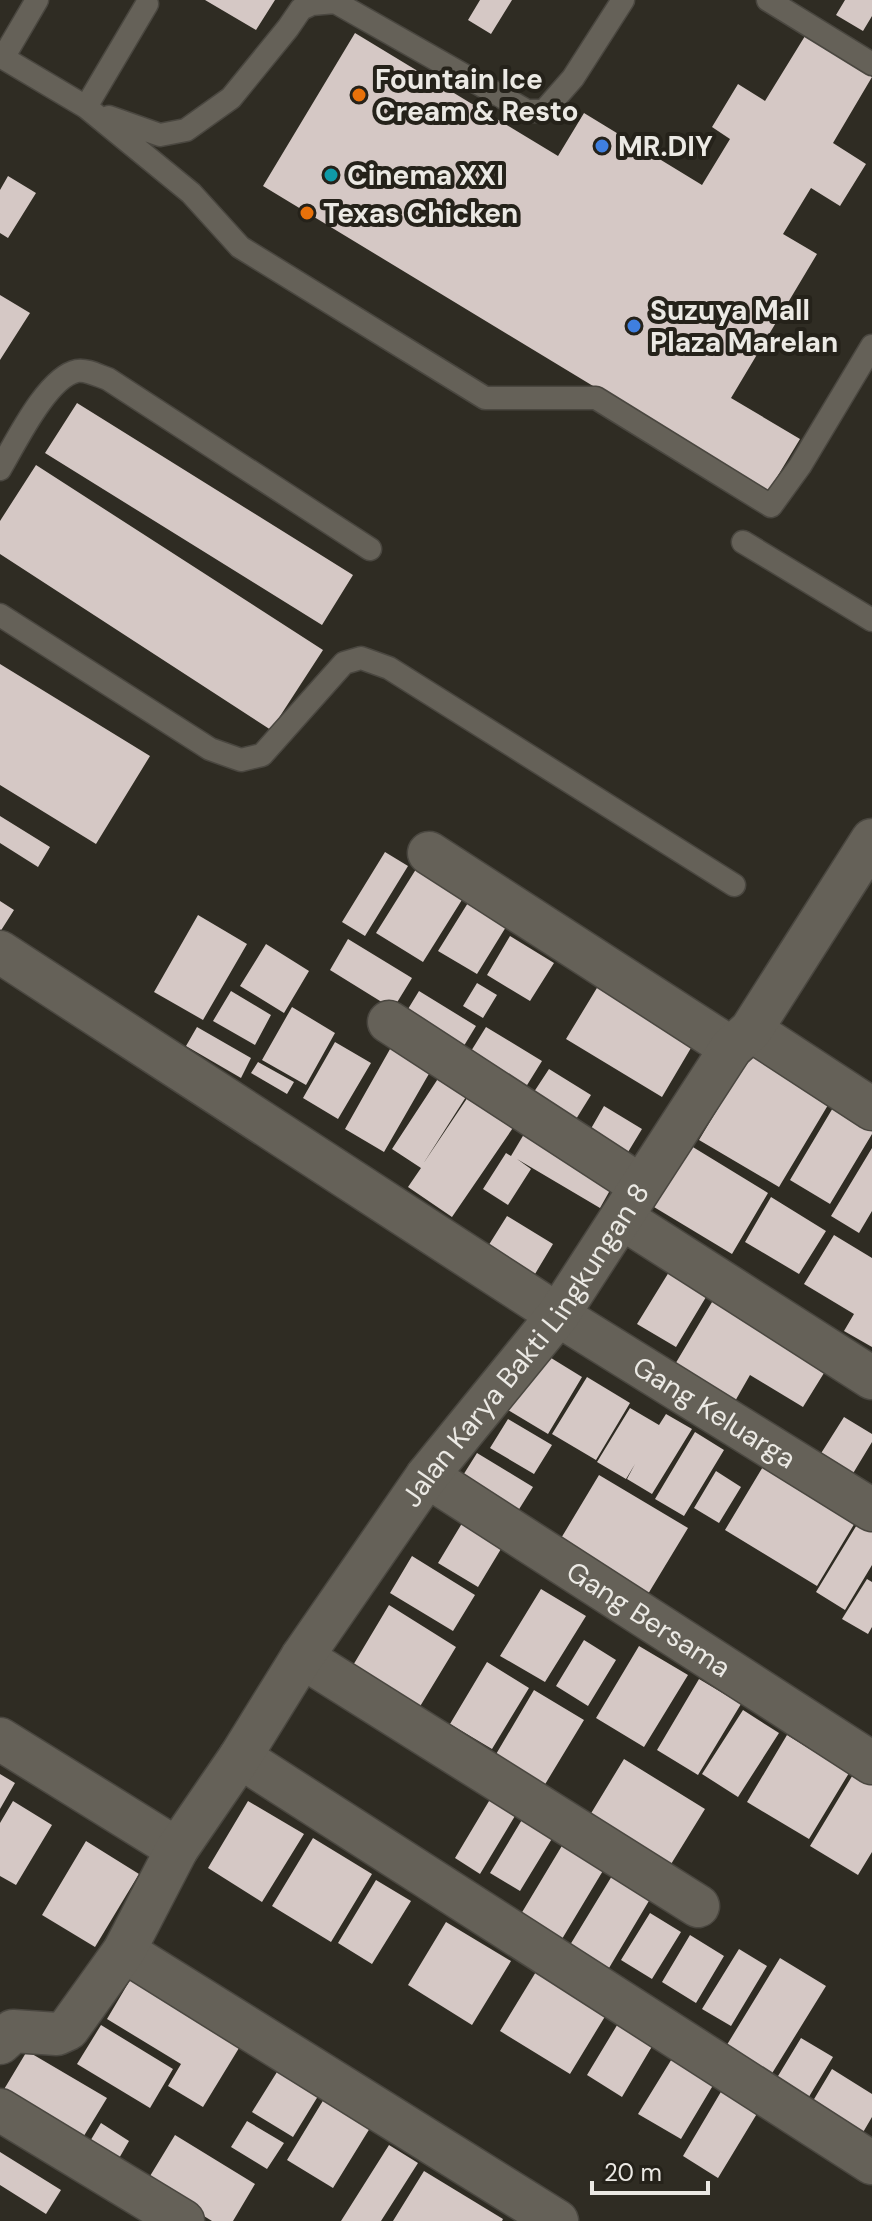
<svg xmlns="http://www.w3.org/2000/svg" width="872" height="2221" font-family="'DM Sans',sans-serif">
<rect width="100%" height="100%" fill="#2f2c23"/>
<path fill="#d5c8c5" d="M 205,0 L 275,0 L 256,30 Z
M 480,0 L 512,0 L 491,34 L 468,20 Z
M 845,0 L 872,0 L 872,16 L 863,31 L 836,15 Z
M 355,33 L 558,156 L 584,113 L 702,185 L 730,139 L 712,127 L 738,84 L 765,101 L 805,36 L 872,77 L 833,143 L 866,164 L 840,206 L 811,188 L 783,234 L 817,254 L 731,398 L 800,439 L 768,492 L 263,186 Z
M 8,176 L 36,193 L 8,238 L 0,233 L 0,190 Z
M 0,295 L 30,313 L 0,360 Z
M 77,403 L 353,575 L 322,625 L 45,453 Z
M 36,465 L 323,650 L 271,730 L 0,554 L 0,521 Z
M 0,664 L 150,756 L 96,844 L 0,785 Z
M 0,816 L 50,847 L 38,867 L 0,843 Z
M 385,852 L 408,866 L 365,936 L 342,922 Z
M 418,866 L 465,895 L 423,962 L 376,933 Z
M 471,898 L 509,922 L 477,974 L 438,951 Z
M 0,901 L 14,910 L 0,932 Z
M 198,915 L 247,944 L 203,1020 L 154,992 Z
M 510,936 L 554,963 L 530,1001 L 487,975 Z
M 348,939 L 412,978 L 393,1009 L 330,970 Z
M 266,944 L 309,971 L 284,1013 L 240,986 Z
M 606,973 L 701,1031 L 662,1097 L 566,1039 Z
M 477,983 L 497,995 L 483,1018 L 463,1006 Z
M 231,991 L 271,1015 L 255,1045 L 213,1021 Z
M 419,991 L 476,1026 L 462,1049 L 405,1014 Z
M 292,1007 L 335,1033 L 306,1085 L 262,1060 Z
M 197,1027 L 251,1058 L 241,1078 L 186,1046 Z
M 486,1027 L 542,1061 L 524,1090 L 468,1056 Z
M 335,1042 L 371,1063 L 338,1119 L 303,1098 Z
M 394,1042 L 434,1065 L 384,1152 L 345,1129 Z
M 752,1052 L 831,1100 L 779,1187 L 699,1140 Z
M 258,1062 L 294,1082 L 287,1094 L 251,1073 Z
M 549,1069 L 591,1095 L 573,1124 L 530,1098 Z
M 443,1071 L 471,1089 L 423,1164 L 474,1088 L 519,1119 L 452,1217 L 408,1187 L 421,1168 L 392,1149 Z
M 604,1106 L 642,1129 L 622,1162 L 585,1139 Z
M 834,1106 L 872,1129 L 872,1134 L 830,1204 L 790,1180 Z
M 530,1124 L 618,1176 L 600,1208 L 517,1159 L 531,1169 L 508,1205 L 483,1189 L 506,1153 L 511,1156 Z
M 683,1141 L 768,1193 L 732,1254 L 639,1198 Z
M 872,1148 L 872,1211 L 859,1233 L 831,1216 Z
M 771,1197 L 826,1231 L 799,1274 L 745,1242 Z
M 507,1216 L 553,1244 L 532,1279 L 485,1251 Z
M 834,1235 L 872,1258 L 872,1347 L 844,1331 L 854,1314 L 804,1284 Z
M 677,1259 L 715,1282 L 676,1347 L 637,1324 Z
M 718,1292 L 832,1360 L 803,1407 L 750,1375 L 734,1403 L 674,1366 Z
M 543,1353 L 582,1377 L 548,1434 L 508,1410 Z
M 587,1377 L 630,1403 L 596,1460 L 552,1434 Z
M 630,1408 L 659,1425 L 666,1414 L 692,1429 L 652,1494 L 627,1479 L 635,1464 L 626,1479 L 597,1462 Z
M 844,1417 L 872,1434 L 872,1442 L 846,1485 L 813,1466 Z
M 508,1419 L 552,1445 L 534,1474 L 490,1448 Z
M 695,1432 L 724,1450 L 684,1516 L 655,1499 Z
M 477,1453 L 533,1487 L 511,1522 L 455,1488 Z
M 764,1465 L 856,1521 L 817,1586 L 725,1530 Z
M 716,1471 L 741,1487 L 719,1523 L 694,1508 Z
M 599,1475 L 688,1528 L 645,1599 L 557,1545 Z
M 464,1520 L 504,1544 L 478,1587 L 438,1563 Z
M 858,1523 L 872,1532 L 872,1565 L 845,1610 L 816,1592 Z
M 412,1556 L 475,1595 L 453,1631 L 390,1593 Z
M 867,1579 L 872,1582 L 872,1627 L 868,1634 L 842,1619 Z
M 541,1589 L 586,1616 L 545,1682 L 500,1656 Z
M 389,1605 L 456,1647 L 416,1713 L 349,1672 Z
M 584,1640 L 616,1660 L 588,1706 L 556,1686 Z
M 639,1646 L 688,1675 L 644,1747 L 596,1718 Z
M 487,1662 L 529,1688 L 492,1749 L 450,1724 Z
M 699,1679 L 741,1704 L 698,1775 L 657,1750 Z
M 534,1690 L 584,1720 L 541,1791 L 492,1761 Z
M 743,1710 L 779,1733 L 738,1797 L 702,1774 Z
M 787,1735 L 849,1773 L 809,1839 L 747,1802 Z
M 624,1759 L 705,1809 L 668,1869 L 587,1820 Z
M 854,1773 L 872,1784 L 872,1852 L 858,1875 L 810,1846 Z
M 0,1774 L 15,1783 L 0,1809 Z
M 498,1786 L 524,1801 L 480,1874 L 455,1858 Z
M 13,1801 L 52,1825 L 16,1885 L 0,1876 L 0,1823 Z
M 248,1801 L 304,1834 L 262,1902 L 208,1868 Z
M 526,1813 L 556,1832 L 520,1891 L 490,1873 Z
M 569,1834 L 610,1859 L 562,1939 L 521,1914 Z
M 313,1838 L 372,1874 L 331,1942 L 272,1906 Z
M 86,1841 L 139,1874 L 95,1947 L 42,1915 Z
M 618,1866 L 656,1889 L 609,1968 L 570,1945 Z
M 376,1880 L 411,1901 L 372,1964 L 338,1943 Z
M 650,1913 L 681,1932 L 652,1979 L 621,1960 Z
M 446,1922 L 511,1961 L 472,2025 L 408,1985 Z
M 690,1935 L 724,1956 L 696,2003 L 662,1982 Z
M 739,1949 L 767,1966 L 731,2026 L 702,2009 Z
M 545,1957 L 615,2000 L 570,2074 L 500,2031 Z
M 780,1958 L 826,1986 L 771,2075 L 725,2048 Z
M 139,1965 L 213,2010 L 204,2026 L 239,2048 L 203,2107 L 168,2086 L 181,2064 L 107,2019 Z
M 622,2017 L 657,2038 L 622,2097 L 587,2075 Z
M 101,2025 L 173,2069 L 150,2108 L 77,2064 Z
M 801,2038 L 833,2057 L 807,2100 L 775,2081 Z
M 27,2051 L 107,2098 L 82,2139 L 3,2091 Z
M 673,2057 L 715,2082 L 681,2139 L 638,2114 Z
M 282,2064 L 323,2088 L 293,2137 L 252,2112 Z
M 832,2069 L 872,2094 L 872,2117 L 855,2146 L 804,2116 Z
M 725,2085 L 761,2107 L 718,2178 L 683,2156 Z
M 324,2099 L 370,2128 L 333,2188 L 287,2160 Z
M 247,2121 L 284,2143 L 267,2169 L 231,2147 Z
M 101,2123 L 129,2141 L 118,2160 L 89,2143 Z
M 175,2135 L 255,2184 L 233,2221 L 212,2221 L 147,2181 Z
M 389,2145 L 418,2163 L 381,2221 L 341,2221 Z
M 0,2152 L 61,2190 L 46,2214 L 0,2185 Z
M 424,2171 L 503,2219 L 502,2221 L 393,2221 Z"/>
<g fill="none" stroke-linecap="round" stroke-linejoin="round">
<g stroke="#4a4740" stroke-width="25">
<path id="lane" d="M 768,0 L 872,64
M 0,56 L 86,107 L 191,193 L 240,247 L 485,398 L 596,398 L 771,506 L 800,466 L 872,346
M 3,58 L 37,0
M 86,107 L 147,4
M 109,117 L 160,135 L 186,130 L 231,98 L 288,28 L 301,9 L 312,4 L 335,2 L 527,111 L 544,111 L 573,78 L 623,0
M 0,469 C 15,444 47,377 77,371 C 86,369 99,376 108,379 L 370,549
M 743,542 L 872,620
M 0,615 L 210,749 L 241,760 L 262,755 L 344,663 L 361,658 L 389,668 L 734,885"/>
</g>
<g stroke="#4a4740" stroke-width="45">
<g id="street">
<path d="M 429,853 L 731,1048"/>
<path id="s1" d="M 0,952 L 558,1315 L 872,1510"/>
<path d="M 389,1022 L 641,1186"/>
<path d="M 751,1030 L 872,1109"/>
<path d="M 622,1218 L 872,1378"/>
<path id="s2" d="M 427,1476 L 872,1763"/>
<path d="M 302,1657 L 698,1906"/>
<path d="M 0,1739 L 177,1849"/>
<path d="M 240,1757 L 872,2163"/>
<path d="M 124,1951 L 557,2221"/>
<path id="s3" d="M 0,2043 L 13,2031 L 57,2034 L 68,2029 L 124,1951 L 177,1849 L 240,1757 L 302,1657 L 427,1476 L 558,1315 L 731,1048 L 751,1030 L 872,840"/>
<path d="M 0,2110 L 183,2221"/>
</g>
</g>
<use href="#lane" stroke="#656158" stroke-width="22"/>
<use href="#street" stroke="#656158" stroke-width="42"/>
</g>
<g fill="#e8710a" stroke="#25221a" stroke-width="3">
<circle cx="359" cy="95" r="8"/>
<circle cx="307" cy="213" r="8"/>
</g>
<g fill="#3f7fe0" stroke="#25221a" stroke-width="3">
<circle cx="602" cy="146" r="8"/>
<circle cx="634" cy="326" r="8"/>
</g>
<circle fill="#0f9aa8" stroke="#25221a" stroke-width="3" cx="331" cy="175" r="8"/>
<g text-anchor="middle" stroke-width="8" stroke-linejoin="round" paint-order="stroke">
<g font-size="28" font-weight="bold" fill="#ebe9e4" stroke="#25221a" text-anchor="start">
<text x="375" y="89">Fountain Ice<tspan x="375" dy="32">Cream &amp; Resto</tspan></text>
<text x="618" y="156">MR.DIY</text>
<text x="347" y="185">Cinema XXI</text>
<text x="323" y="223">Texas Chicken</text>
<text x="650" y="320">Suzuya Mall<tspan x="650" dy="32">Plaza Marelan</tspan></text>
</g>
<g font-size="28" fill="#ebe9e4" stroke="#25221a">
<text dy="10" stroke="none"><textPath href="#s3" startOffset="898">Jalan Karya Bakti Lingkungan 8</textPath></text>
<text dy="10" stroke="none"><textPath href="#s1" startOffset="850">Gang Keluarga</textPath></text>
<text dy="10" stroke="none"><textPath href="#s2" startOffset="264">Gang Bersama</textPath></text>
</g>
</g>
<path d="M592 2181v12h116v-12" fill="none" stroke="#ebe9e4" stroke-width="4"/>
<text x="604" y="2181" font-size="24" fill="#ebe9e4" stroke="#25221a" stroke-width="6" paint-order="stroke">20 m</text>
</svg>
